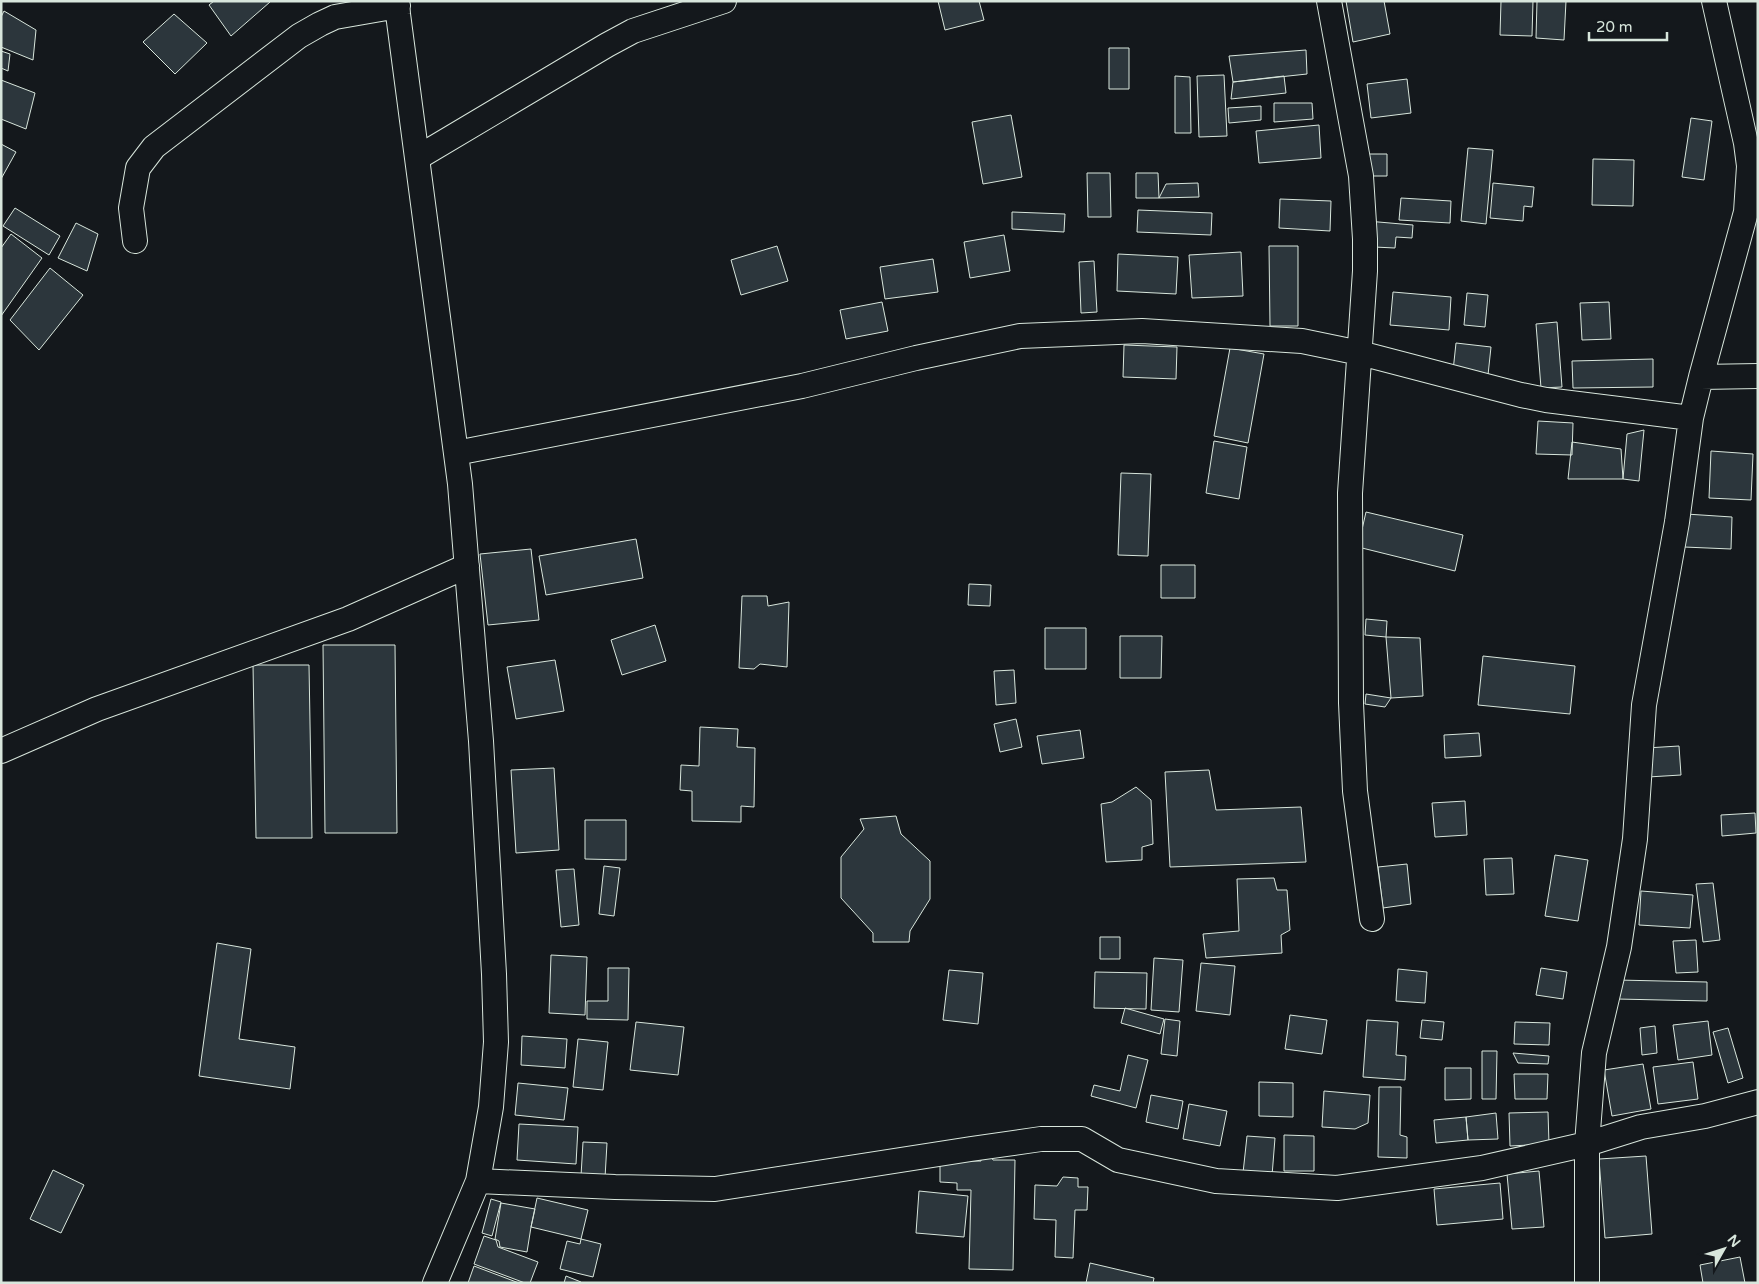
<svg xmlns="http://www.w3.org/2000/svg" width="1759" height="1284" font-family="'Varela Round',sans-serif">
<rect width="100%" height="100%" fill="#14181c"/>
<path fill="#2c363c" stroke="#d8e6dc" d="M 214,1 L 269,1 L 270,2 L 231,36 L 209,5 Z
M 938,1 L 979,1 L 984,20 L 945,30 Z
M 1346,1 L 1384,1 L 1390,34 L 1353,42 Z
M 1501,1 L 1533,1 L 1532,36 L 1500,35 Z
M 1537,1 L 1566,1 L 1564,40 L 1536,38 Z
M 4,11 L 36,30 L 33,60 L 1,47 L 1,17 Z
M 174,14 L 207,43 L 175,74 L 143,42 Z
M 1109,48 L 1129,48 L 1129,89 L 1109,89 Z
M 1306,50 L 1307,74 L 1233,82 L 1229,56 Z
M 1,51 L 10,54 L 8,71 L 1,68 Z
M 1224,75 L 1227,136 L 1199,137 L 1197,76 Z
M 1175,76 L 1190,77 L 1191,133 L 1175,133 Z
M 1284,76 L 1286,93 L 1231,99 L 1233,82 Z
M 1407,79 L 1411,113 L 1371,118 L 1367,84 Z
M 1,80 L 35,93 L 26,129 L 1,119 Z
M 1274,103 L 1312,103 L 1313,119 L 1274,122 Z
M 1261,106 L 1261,120 L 1229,123 L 1228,108 Z
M 1011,115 L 1022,177 L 983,184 L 972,122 Z
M 1691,118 L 1712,121 L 1704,180 L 1682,177 Z
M 1319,125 L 1321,158 L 1259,163 L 1256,131 Z
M 1,144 L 16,152 L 1,179 Z
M 1468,148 L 1493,150 L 1486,224 L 1461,221 Z
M 1362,154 L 1387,154 L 1387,176 L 1361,176 Z
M 1593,159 L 1634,160 L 1633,206 L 1592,205 Z
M 1087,173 L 1110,173 L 1111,217 L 1088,217 Z
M 1136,173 L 1158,173 L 1159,198 L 1136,198 Z
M 1198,183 L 1199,197 L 1159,198 L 1166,184 Z
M 1493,183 L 1534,187 L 1532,207 L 1524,206 L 1523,221 L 1490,218 Z
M 1401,198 L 1451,201 L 1450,223 L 1399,220 Z
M 1280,199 L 1331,201 L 1330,231 L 1279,228 Z
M 15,208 L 60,236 L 49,255 L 3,226 Z
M 1138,210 L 1212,213 L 1211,235 L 1137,232 Z
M 1012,212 L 1065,214 L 1064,232 L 1012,229 Z
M 1367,221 L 1413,225 L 1412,238 L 1396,237 L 1395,248 L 1374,247 Z
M 76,223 L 98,234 L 87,271 L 58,258 Z
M 11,234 L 42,258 L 1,316 L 1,248 Z
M 1004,235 L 1010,271 L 970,278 L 964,242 Z
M 777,246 L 788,281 L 741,295 L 731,260 Z
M 1269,246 L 1298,246 L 1298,326 L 1270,326 Z
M 1241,252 L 1243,296 L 1192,298 L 1189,255 Z
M 1118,254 L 1178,257 L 1176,294 L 1117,291 Z
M 933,259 L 938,292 L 885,299 L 880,267 Z
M 1094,261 L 1097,312 L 1081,313 L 1079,262 Z
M 50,268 L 83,295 L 39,350 L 10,320 Z
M 1393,292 L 1451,297 L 1449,330 L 1390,325 Z
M 1467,293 L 1488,295 L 1485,327 L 1464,325 Z
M 882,302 L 888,331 L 846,339 L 840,310 Z
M 1609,302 L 1611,339 L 1582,340 L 1580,303 Z
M 1557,322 L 1562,387 L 1541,388 L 1536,324 Z
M 1456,343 L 1491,347 L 1488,375 L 1453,371 Z
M 1124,345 L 1177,347 L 1176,379 L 1123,377 Z
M 1230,348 L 1264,354 L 1248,443 L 1214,436 Z
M 1653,359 L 1653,387 L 1573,388 L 1572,361 Z
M 1538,421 L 1573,423 L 1572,455 L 1536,454 Z
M 1644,430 L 1639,481 L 1623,479 L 1627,434 Z
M 1214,441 L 1247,447 L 1239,499 L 1206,493 Z
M 1572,442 L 1621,449 L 1623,479 L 1568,479 Z
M 1711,451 L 1753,454 L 1751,500 L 1709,498 Z
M 1121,473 L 1151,474 L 1148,556 L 1118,555 Z
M 1366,512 L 1463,535 L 1455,571 L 1358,547 Z
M 1686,514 L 1732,517 L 1731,549 L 1684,547 Z
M 636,539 L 643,578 L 546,595 L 539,556 Z
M 531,549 L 539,620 L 488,625 L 480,554 Z
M 1161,565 L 1195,565 L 1195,598 L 1161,598 Z
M 969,584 L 991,585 L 990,606 L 968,605 Z
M 742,596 L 767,596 L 768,606 L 789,602 L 787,667 L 760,664 L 754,669 L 739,668 Z
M 1366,619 L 1387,621 L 1386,637 L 1365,635 Z
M 655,625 L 666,661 L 622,675 L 611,640 Z
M 1045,628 L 1086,628 L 1086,669 L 1045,669 Z
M 1120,636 L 1162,636 L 1161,678 L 1120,678 Z
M 1386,637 L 1420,638 L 1423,696 L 1391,698 Z
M 323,645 L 395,645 L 397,833 L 325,833 Z
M 1483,656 L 1575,666 L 1570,714 L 1478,705 Z
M 555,660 L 564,711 L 516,719 L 507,667 Z
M 253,665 L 309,665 L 312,838 L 256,838 Z
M 1014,670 L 1016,703 L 996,705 L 994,671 Z
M 1366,694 L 1391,698 L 1385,707 L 1365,704 Z
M 1016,719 L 1022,747 L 1000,752 L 994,724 Z
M 700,727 L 738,729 L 737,747 L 755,748 L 754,807 L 741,806 L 741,822 L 692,821 L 692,791 L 680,790 L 681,765 L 699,766 Z
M 1080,730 L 1084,758 L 1042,764 L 1037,736 Z
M 1479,733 L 1481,756 L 1445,758 L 1444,735 Z
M 1679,746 L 1681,775 L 1648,777 L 1646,748 Z
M 554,768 L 559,850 L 516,853 L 511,770 Z
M 1209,770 L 1216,810 L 1301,807 L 1306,862 L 1170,867 L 1165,772 Z
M 1136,787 L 1151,800 L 1153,844 L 1142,847 L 1142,860 L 1106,862 L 1101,804 L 1112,802 Z
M 1465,801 L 1467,835 L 1435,837 L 1432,803 Z
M 1755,813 L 1756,833 L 1722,836 L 1721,815 Z
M 896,816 L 901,834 L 930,861 L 930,899 L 910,931 L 909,942 L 873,942 L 873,933 L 841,898 L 841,857 L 864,829 L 860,819 Z
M 585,820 L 626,820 L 626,860 L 585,859 Z
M 1555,855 L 1588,860 L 1578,921 L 1545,916 Z
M 1512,858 L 1514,894 L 1486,895 L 1484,859 Z
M 1407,864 L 1411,904 L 1383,908 L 1378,867 Z
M 604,866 L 620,868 L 614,916 L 599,914 Z
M 574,869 L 579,925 L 561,927 L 556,870 Z
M 1274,878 L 1277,890 L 1287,890 L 1290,930 L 1281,935 L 1282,953 L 1206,958 L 1203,934 L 1239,931 L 1237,879 Z
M 1713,883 L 1720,940 L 1703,942 L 1696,884 Z
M 1641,891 L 1693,895 L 1690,928 L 1639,925 Z
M 1100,937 L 1120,937 L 1120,959 L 1100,959 Z
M 1696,940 L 1698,972 L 1676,973 L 1673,941 Z
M 217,943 L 251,949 L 239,1039 L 295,1047 L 290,1089 L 199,1076 Z
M 551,955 L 587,957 L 585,1015 L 549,1013 Z
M 1154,958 L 1183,960 L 1179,1012 L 1151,1010 Z
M 1201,963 L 1235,966 L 1230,1015 L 1196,1011 Z
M 608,968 L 629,968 L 628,1020 L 587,1019 L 587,1001 L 608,1001 Z
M 1541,968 L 1567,972 L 1563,999 L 1536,995 Z
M 1398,969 L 1427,972 L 1425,1003 L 1396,1001 Z
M 949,970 L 983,973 L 978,1024 L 943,1020 Z
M 1095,972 L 1147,973 L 1146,1009 L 1094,1008 Z
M 1617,980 L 1707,982 L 1707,1001 L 1617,999 Z
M 1125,1008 L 1164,1019 L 1160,1034 L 1121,1023 Z
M 1290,1015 L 1327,1020 L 1322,1054 L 1285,1049 Z
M 1165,1019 L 1180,1021 L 1177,1056 L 1161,1054 Z
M 1367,1020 L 1398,1022 L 1396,1055 L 1406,1056 L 1405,1080 L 1363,1077 Z
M 1422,1020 L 1444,1022 L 1442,1040 L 1420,1038 Z
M 1708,1021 L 1712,1055 L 1678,1060 L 1673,1025 Z
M 636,1022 L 684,1027 L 678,1075 L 630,1070 Z
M 1515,1022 L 1550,1023 L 1549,1045 L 1514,1044 Z
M 1655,1026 L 1657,1053 L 1642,1055 L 1640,1028 Z
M 1728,1028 L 1743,1078 L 1728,1083 L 1713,1032 Z
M 522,1036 L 567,1039 L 565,1068 L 521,1065 Z
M 578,1039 L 608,1042 L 603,1090 L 573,1087 Z
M 1482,1051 L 1497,1051 L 1496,1099 L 1482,1099 Z
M 1513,1053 L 1549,1056 L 1548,1064 L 1518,1063 Z
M 1128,1055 L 1148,1060 L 1136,1108 L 1091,1096 L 1094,1085 L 1120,1091 Z
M 1693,1062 L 1698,1099 L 1658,1104 L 1653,1067 Z
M 1643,1064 L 1651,1109 L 1612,1116 L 1604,1070 Z
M 1445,1068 L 1471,1068 L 1471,1099 L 1445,1100 Z
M 1514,1074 L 1548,1074 L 1547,1099 L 1515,1099 Z
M 1259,1082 L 1293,1083 L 1293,1117 L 1259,1116 Z
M 518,1083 L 568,1088 L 564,1120 L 515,1115 Z
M 1379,1087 L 1401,1087 L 1400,1135 L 1407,1137 L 1407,1158 L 1378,1157 Z
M 1324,1091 L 1370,1095 L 1368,1123 L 1355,1129 L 1322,1127 Z
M 1151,1095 L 1183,1101 L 1178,1129 L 1146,1122 Z
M 1189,1104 L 1227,1111 L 1220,1146 L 1183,1139 Z
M 1548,1112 L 1549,1144 L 1510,1146 L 1509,1113 Z
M 1496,1113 L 1498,1139 L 1468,1140 L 1466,1117 Z
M 1466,1117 L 1468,1140 L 1436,1143 L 1434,1120 Z
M 519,1124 L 578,1127 L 576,1164 L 517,1160 Z
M 1284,1135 L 1314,1136 L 1314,1171 L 1284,1171 Z
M 1247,1136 L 1275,1138 L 1272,1176 L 1243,1173 Z
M 583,1142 L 607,1143 L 605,1178 L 581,1176 Z
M 940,1154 L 965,1161 L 981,1161 L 981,1154 L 990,1155 L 993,1160 L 1015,1160 L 1013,1270 L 969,1269 L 971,1190 L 957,1190 L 957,1183 L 940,1182 Z
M 1646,1156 L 1652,1234 L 1605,1238 L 1599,1159 Z
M 53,1170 L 84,1185 L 61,1233 L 30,1219 Z
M 1539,1171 L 1544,1227 L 1512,1229 L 1507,1174 Z
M 1063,1177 L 1078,1178 L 1078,1187 L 1088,1187 L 1087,1210 L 1075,1210 L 1073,1258 L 1055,1257 L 1056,1220 L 1034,1219 L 1035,1185 L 1057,1186 Z
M 1500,1183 L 1503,1219 L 1437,1225 L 1434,1189 Z
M 919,1191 L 968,1196 L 964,1237 L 916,1233 Z
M 537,1198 L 588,1210 L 581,1239 L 531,1227 Z
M 491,1199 L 501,1202 L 492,1236 L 482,1233 Z
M 501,1203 L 535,1209 L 531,1227 L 527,1252 L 500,1247 L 499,1241 L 495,1239 Z
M 484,1236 L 496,1240 L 498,1247 L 538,1262 L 530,1283 L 525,1283 L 474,1264 Z
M 581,1239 L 601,1244 L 593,1277 L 560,1269 L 567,1241 L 580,1244 Z
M 1740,1257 L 1745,1283 L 1703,1283 L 1700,1265 Z
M 1090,1263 L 1154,1278 L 1153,1283 L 1086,1283 Z
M 474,1266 L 519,1283 L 468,1283 Z
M 566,1276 L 581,1282 L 581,1283 L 564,1283 Z"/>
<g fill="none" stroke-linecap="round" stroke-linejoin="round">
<g stroke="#d8e6dc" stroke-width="26">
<path id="minor" d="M 397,1 L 398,14 L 460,484 L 481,741 L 494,974 L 496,1042 L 491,1107 L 478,1181 L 435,1283
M 1329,1 L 1361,176 L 1365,239 L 1365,271 L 1350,493 L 1351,703 L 1355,791 L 1372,919
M 417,158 L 607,45 L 633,31 L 724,1
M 135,241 L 131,208 L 138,168 L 154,147 L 299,36 L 320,24 L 335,17 L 398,6
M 1701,377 L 1758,376
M 456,453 L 802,386 L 916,358 L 1020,336 L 1142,331 L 1302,341 L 1360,353 L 1521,395 L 1546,400 L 1691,418
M 1,751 L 97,709 L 348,619 L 467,566
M 478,1181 L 615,1187 L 715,1189 L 971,1149 L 1041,1139 L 1082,1139 L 1118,1160 L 1216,1181 L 1337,1188 L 1482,1168 L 1587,1144 L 1641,1127 L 1705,1116 L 1758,1102
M 1587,1283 L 1587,1144 L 1594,1053 L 1619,947 L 1635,839 L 1644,705 L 1677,522 L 1691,418 L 1701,377 L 1746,212 L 1749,166 L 1746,143 L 1714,1"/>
</g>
<use href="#minor" stroke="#14181c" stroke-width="24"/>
</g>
<rect width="1759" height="1284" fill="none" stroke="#d8e6dc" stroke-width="5"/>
<g transform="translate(1724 1249) rotate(51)" stroke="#14181c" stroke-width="4" paint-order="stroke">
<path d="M0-4L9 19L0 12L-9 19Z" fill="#d8e6dc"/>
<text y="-8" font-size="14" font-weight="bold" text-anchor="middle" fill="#d8e6dc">N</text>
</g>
<path d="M1589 32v8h78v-8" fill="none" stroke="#d8e6dc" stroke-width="2.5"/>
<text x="1596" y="32" font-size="15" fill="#d8e6dc" stroke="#14181c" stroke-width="4" paint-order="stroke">20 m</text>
</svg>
